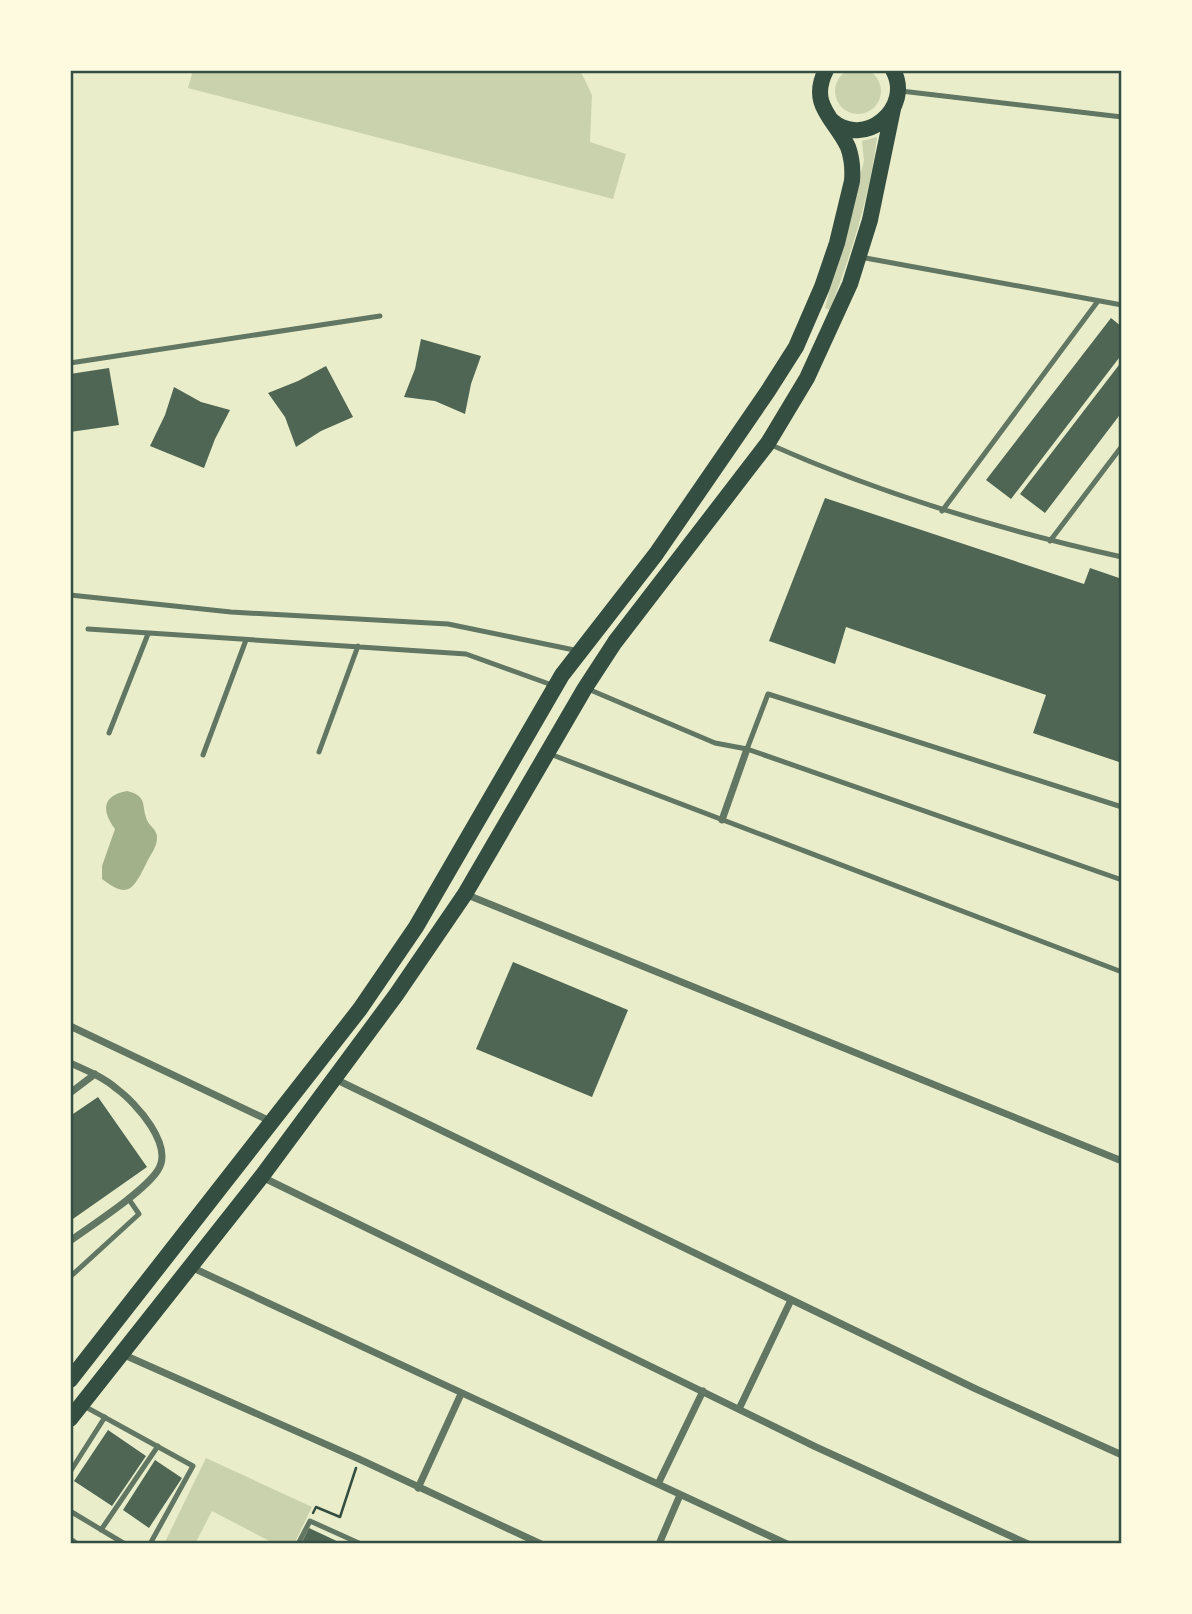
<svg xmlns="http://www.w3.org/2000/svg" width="1192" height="1614" font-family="Manrope,sans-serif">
<rect width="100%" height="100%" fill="#e9edc9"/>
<path fill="#cad2ad" d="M835 91a23 23 0 1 1 46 0a23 23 0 1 1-46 0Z
M 193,70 L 580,70 L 592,95 L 590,142 L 626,154 L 613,199 L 188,88 Z
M 877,137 C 870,196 851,254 830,310 L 825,308 L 864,161 L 862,141 Z
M 206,1458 L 312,1507 L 294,1544 L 275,1544 L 212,1511 L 195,1544 L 164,1544 Z"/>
<path fill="#a3b18a" d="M 127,791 C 148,796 141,805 147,820 C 150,827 158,830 157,839 C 157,847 149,857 146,864 C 133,890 128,899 102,879 L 102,866 L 115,829 C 102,811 101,796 127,791 Z"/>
<path fill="#4f6655" d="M 1111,318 L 1122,327 L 1122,354 L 1011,499 L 986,480 Z
M 421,339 L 481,356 L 471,384 L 465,414 L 435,401 L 404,397 L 415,369 Z
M 1122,361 L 1122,412 L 1045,513 L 1020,494 Z
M 326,366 L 353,417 L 321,431 L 296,447 L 285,417 L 268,393 L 298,381 Z
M 109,368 L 119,425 L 70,432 L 70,374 Z
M 174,387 L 201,402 L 230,410 L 215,439 L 204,468 L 150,446 L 165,415 Z
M 825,498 L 1084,584 L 1090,568 L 1122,579 L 1122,763 L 1033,733 L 1046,695 L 846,627 L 835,664 L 769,641 Z
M 513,962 L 628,1010 L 592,1097 L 476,1049 Z
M 98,1097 L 147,1167 L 70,1221 L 70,1116 Z
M 108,1430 L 146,1456 L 112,1506 L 74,1481 Z
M 155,1460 L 182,1478 L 149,1528 L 123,1510 Z
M 309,1528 L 343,1544 L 301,1544 Z"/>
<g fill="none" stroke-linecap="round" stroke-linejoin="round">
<path stroke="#344e41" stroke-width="2.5" d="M 313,1513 L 316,1507 L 340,1517 L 356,1468"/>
<path stroke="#617663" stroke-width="5" d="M 901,91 L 1122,117
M 860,257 L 1122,305
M 70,363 L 380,316
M 769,444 C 883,495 1001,530 1122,557
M 942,511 L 1098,301
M 1050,541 L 1122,446
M 70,595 L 231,612 L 448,624 L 579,651
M 88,629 L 466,654 L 552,685
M 588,689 L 715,743 L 747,749 L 1122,880
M 109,733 L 148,634
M 747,749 L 768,694 L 1122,807
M 319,752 L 358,646
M 550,754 L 1122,972
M 203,755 L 246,640
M 70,1277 L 139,1214 L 128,1198
M 84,1406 L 193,1466 L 150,1544
M 70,1472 L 105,1417
M 70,1511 L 125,1544
M 101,1530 L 158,1446
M 298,1544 L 310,1521 L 361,1544"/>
<path stroke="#617663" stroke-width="7" d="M 722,820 L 747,749
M 465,894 L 1122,1161
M 70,1026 L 270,1121
M 70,1063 C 86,1070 103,1077 117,1089 C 136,1103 174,1145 158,1170 C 145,1191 92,1225 70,1241
M 335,1079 L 976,1389 L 1122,1455
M 70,1093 L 95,1074
M 262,1177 L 816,1447 L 1028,1544
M 191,1267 L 787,1544
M 122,1354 L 359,1459 L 541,1544
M 739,1409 L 791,1300
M 658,1484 L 703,1391
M 418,1488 L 461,1394
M 659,1544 L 680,1495"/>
<path stroke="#617663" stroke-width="12" d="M 70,1543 L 72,1544"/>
<path stroke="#344e41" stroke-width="16" d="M 831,120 C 864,150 914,108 893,70
M 70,1380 L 360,1009 L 416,927 L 562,675 L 656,554 L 768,391 L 796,347 L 822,287 L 837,243 L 852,181 C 853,169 852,158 848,147 C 835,119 808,105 826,70
M 70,1419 L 262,1176 L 396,995 L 465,894 L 585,688 L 615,642 L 768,443 L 807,378 L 850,284 L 870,220 L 893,109"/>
</g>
<rect width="1192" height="1614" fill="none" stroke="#fefae0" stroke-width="144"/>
<rect x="72" y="72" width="1048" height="1470" fill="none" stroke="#344e41" stroke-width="2.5"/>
</svg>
